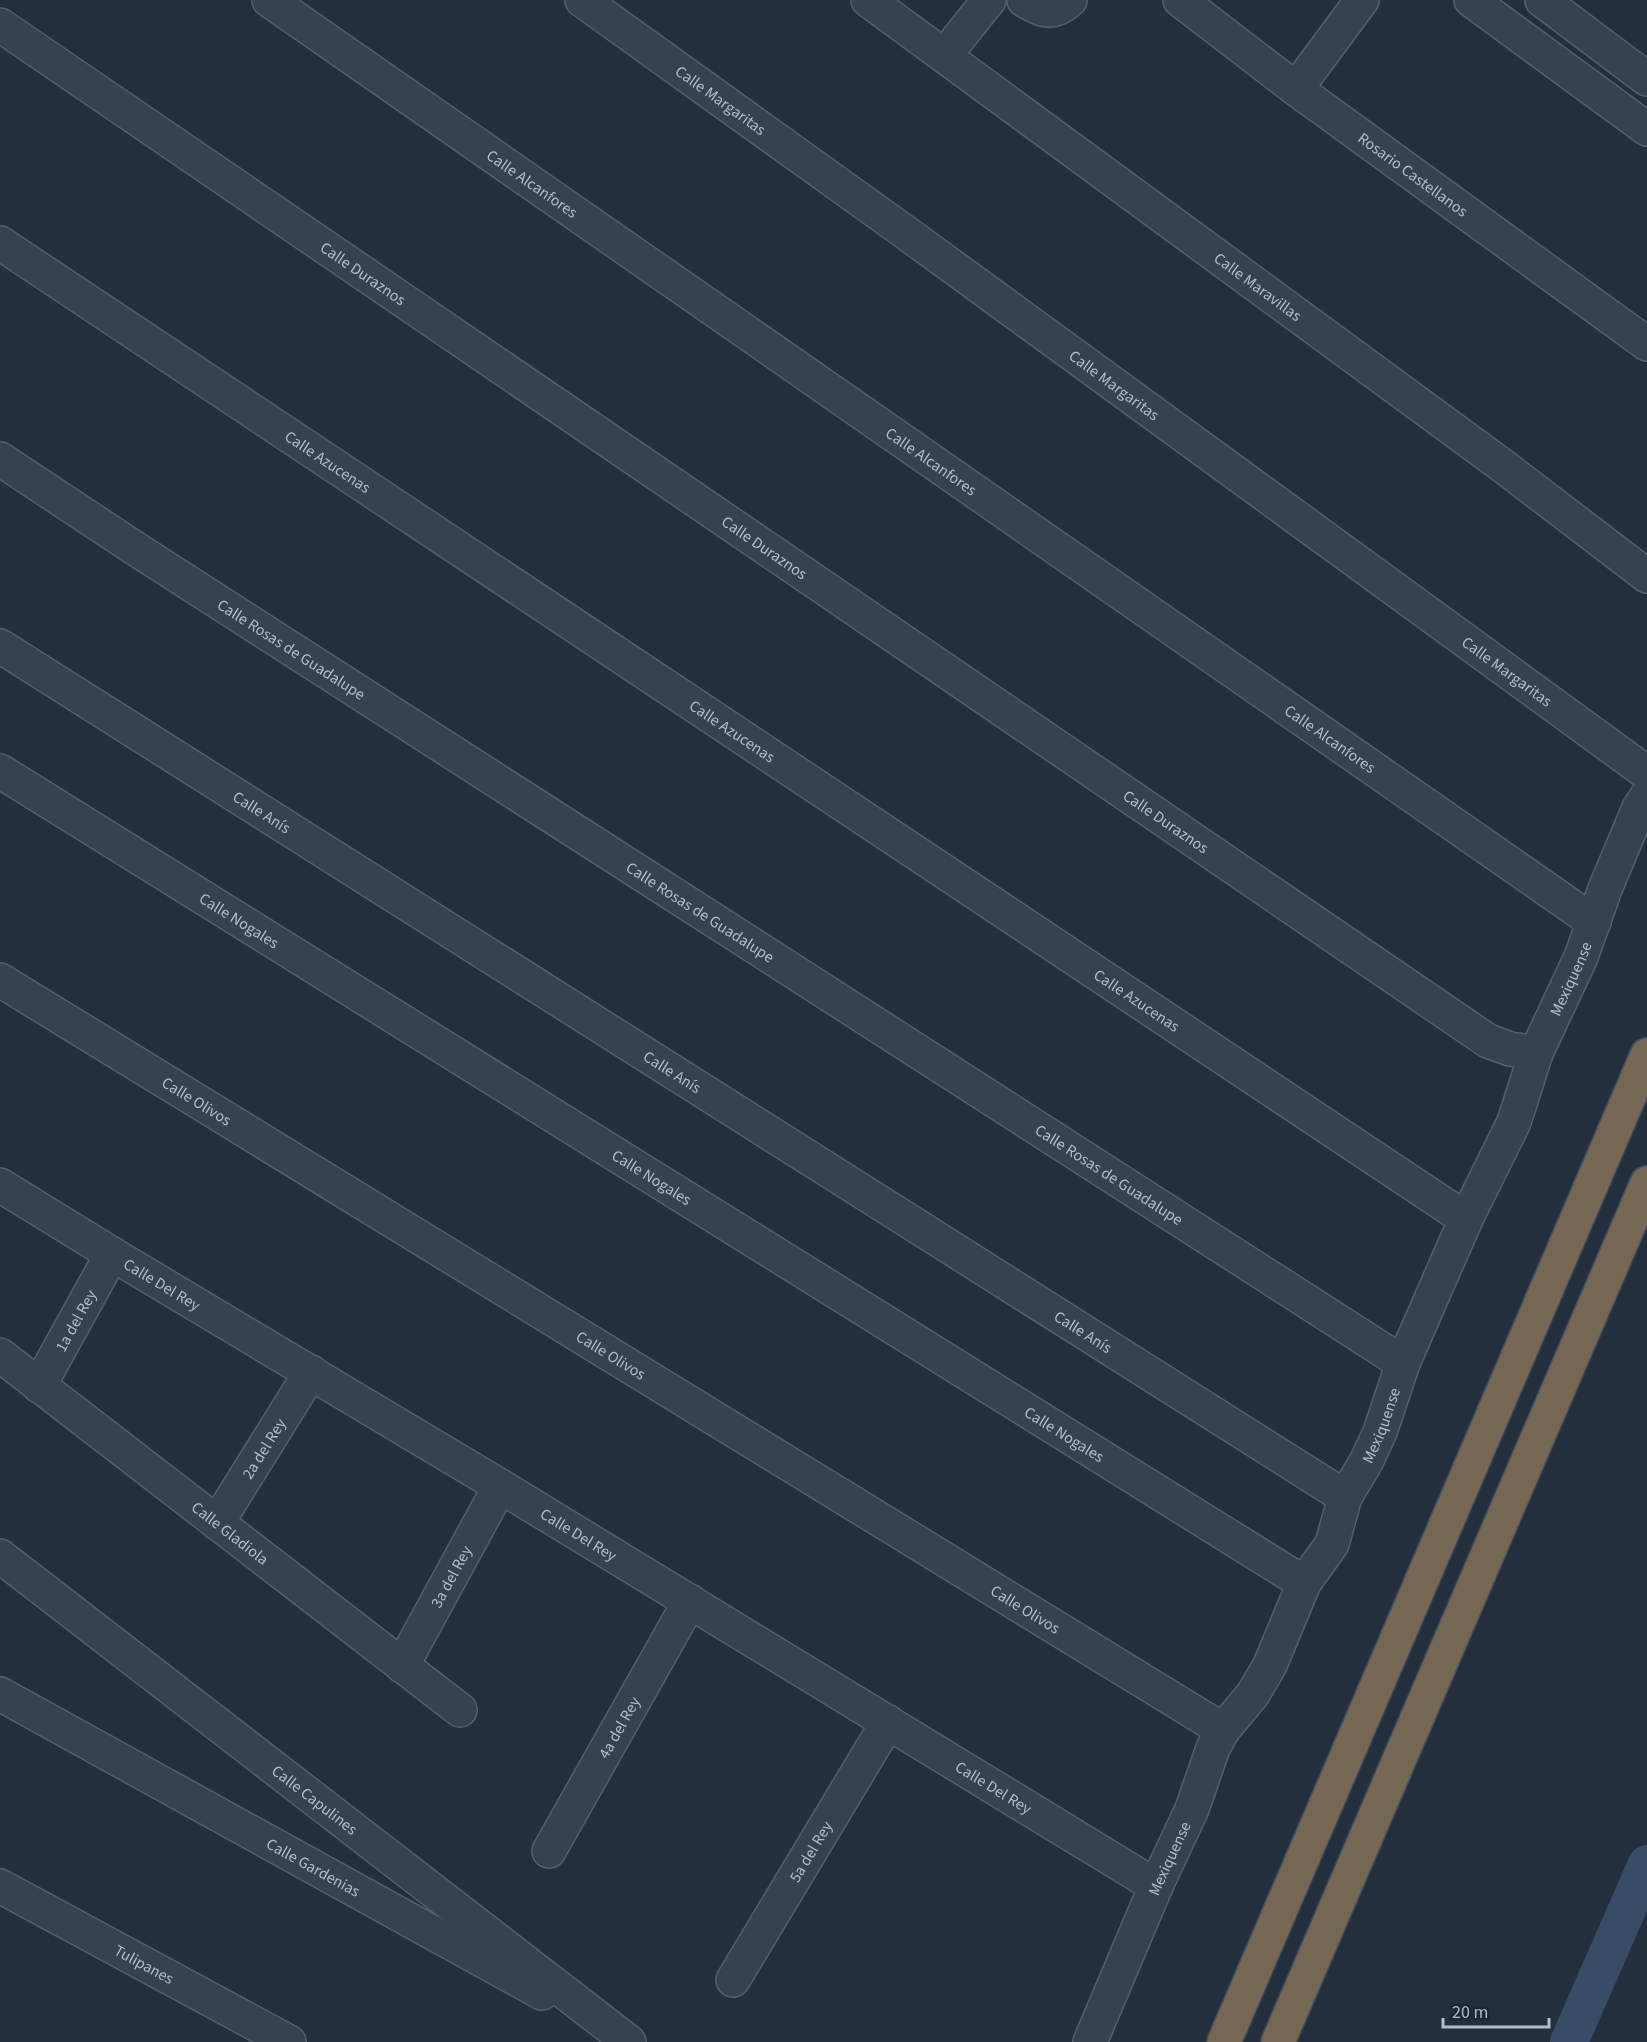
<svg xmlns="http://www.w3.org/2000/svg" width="1647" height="2042" font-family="'Source Sans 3',sans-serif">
<rect width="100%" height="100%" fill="#242f3e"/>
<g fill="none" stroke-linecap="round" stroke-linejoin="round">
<path stroke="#394c67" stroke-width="38" d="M 1569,2042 L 1647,1864"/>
<g stroke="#565f6c" stroke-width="36">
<g id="minor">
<path id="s1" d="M 269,0 L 1594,922"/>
<path id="s2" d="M 582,0 L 905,232 L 1647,773"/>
<path id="s3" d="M 868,0 L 1503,466 L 1647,576"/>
<path d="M 1024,0 C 1042,11 1053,16 1070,0"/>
<path id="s4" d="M 1180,0 L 1296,89 L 1647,344"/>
<path d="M 1471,0 L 1647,129"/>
<path d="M 1542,0 L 1647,79"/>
<path id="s5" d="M 0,25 L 1488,1041 L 1510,1049 L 1536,1053"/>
<path d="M 945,55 L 989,0"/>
<path d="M 1296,89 L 1362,0"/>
<path id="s6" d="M 0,243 L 1466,1219"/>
<path id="s7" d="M 0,459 L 136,549 L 1403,1363"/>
<path id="s8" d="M 0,646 L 1345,1497"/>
<path id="s9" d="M 0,771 L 1304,1583"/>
<path id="s10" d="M 0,980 L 1223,1730"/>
<path id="s11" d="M 0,1185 L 112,1254 L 500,1486 L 1156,1886"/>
<path id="s12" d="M 0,1355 L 460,1710"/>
<path id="s13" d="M 39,1386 L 112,1254"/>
<path id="s14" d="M 217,1523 L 311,1372"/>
<path id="s15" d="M 0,1556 L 629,2042"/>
<path id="s16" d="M 402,1666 L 500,1486"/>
<path id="s17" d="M 0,1694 L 542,1993"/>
<path id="s18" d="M 549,1851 L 690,1601"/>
<path id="s19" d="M 0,1886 L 289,2042"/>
<path id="s20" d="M 733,1980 L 888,1722"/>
<path id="s21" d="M 1090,2042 L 1156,1886 L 1192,1809 L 1213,1748 L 1223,1730 L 1253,1694 L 1270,1665 L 1304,1583 L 1332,1544 L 1345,1497 L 1366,1462 L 1380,1432 L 1403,1363 L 1466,1219 L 1514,1122 L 1536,1053 L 1581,957 L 1605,889 L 1639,808 L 1647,796"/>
</g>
</g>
<g stroke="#434c59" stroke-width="36">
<path id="highway" d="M 1224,2042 L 1647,1055
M 1278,2042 L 1647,1183"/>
</g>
<use href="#minor" stroke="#38414e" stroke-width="33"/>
<use href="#highway" stroke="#746855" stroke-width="33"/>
</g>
<g text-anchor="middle" stroke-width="6" stroke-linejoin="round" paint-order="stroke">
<g font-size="16" fill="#b4bcc9" stroke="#1d2633">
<text dy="6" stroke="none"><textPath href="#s2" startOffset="171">Calle Margaritas</textPath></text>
<text dy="6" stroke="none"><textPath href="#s4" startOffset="291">Rosario Castellanos</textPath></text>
<text dy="6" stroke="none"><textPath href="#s1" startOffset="321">Calle Alcanfores</textPath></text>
<text dy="6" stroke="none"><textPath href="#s5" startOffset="440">Calle Duraznos</textPath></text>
<text dy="6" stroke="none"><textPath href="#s3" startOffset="484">Calle Maravillas</textPath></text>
<text dy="6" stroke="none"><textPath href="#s2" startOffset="657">Calle Margaritas</textPath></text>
<text dy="6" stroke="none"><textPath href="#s1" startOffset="807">Calle Alcanfores</textPath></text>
<text dy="6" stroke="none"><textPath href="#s6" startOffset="394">Calle Azucenas</textPath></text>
<text dy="6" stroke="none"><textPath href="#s5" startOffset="926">Calle Duraznos</textPath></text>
<text dy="6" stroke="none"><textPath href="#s7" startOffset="348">Calle Rosas de Guadalupe</textPath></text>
<text dy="6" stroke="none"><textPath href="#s2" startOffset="1143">Calle Margaritas</textPath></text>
<text dy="6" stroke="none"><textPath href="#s6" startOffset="880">Calle Azucenas</textPath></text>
<text dy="6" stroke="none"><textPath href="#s1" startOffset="1293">Calle Alcanfores</textPath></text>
<text dy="6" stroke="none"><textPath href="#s8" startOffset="310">Calle Anís</textPath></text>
<text dy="6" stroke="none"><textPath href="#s5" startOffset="1412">Calle Duraznos</textPath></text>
<text dy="6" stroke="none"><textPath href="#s7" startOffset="834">Calle Rosas de Guadalupe</textPath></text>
<text dy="6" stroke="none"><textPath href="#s9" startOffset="282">Calle Nogales</textPath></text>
<text dy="6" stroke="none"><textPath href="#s21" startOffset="1172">Mexiquense</textPath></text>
<text dy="6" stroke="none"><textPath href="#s6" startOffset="1366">Calle Azucenas</textPath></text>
<text dy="6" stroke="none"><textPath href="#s8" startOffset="796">Calle Anís</textPath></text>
<text dy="6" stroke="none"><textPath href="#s10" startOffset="231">Calle Olivos</textPath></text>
<text dy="6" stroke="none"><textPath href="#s7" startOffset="1320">Calle Rosas de Guadalupe</textPath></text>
<text dy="6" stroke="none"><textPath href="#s9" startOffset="768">Calle Nogales</textPath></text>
<text dy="6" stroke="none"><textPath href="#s11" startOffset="190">Calle Del Rey</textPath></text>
<text dy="6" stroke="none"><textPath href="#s13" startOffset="75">1a del Rey</textPath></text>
<text dy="6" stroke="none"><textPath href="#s8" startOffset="1282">Calle Anís</textPath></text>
<text dy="6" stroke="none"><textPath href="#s10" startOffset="717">Calle Olivos</textPath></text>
<text dy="6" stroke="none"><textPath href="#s21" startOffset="686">Mexiquense</textPath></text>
<text dy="6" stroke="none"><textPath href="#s9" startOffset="1254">Calle Nogales</textPath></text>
<text dy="6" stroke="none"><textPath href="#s14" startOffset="88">2a del Rey</textPath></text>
<text dy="6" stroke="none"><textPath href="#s12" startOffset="291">Calle Gladiola</textPath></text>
<text dy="6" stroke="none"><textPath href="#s11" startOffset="676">Calle Del Rey</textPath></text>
<text dy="6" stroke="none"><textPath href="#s16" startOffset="102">3a del Rey</textPath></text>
<text dy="6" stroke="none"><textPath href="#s10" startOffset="1203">Calle Olivos</textPath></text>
<text dy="6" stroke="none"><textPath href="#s18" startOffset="142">4a del Rey</textPath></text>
<text dy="6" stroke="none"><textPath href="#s11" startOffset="1162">Calle Del Rey</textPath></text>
<text dy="6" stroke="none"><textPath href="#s15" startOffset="398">Calle Capulines</textPath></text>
<text dy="6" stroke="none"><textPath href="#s20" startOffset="150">5a del Rey</textPath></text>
<text dy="6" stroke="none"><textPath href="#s21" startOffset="200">Mexiquense</textPath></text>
<text dy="6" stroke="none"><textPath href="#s17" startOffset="358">Calle Gardenias</textPath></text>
<text dy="6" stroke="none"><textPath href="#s19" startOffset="164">Tulipanes</textPath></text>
</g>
</g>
<path d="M1443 2018v9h106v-9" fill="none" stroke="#b4bcc9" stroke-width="3"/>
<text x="1452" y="2018" font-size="18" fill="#b4bcc9" stroke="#1d2633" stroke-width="4.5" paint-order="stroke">20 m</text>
</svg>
